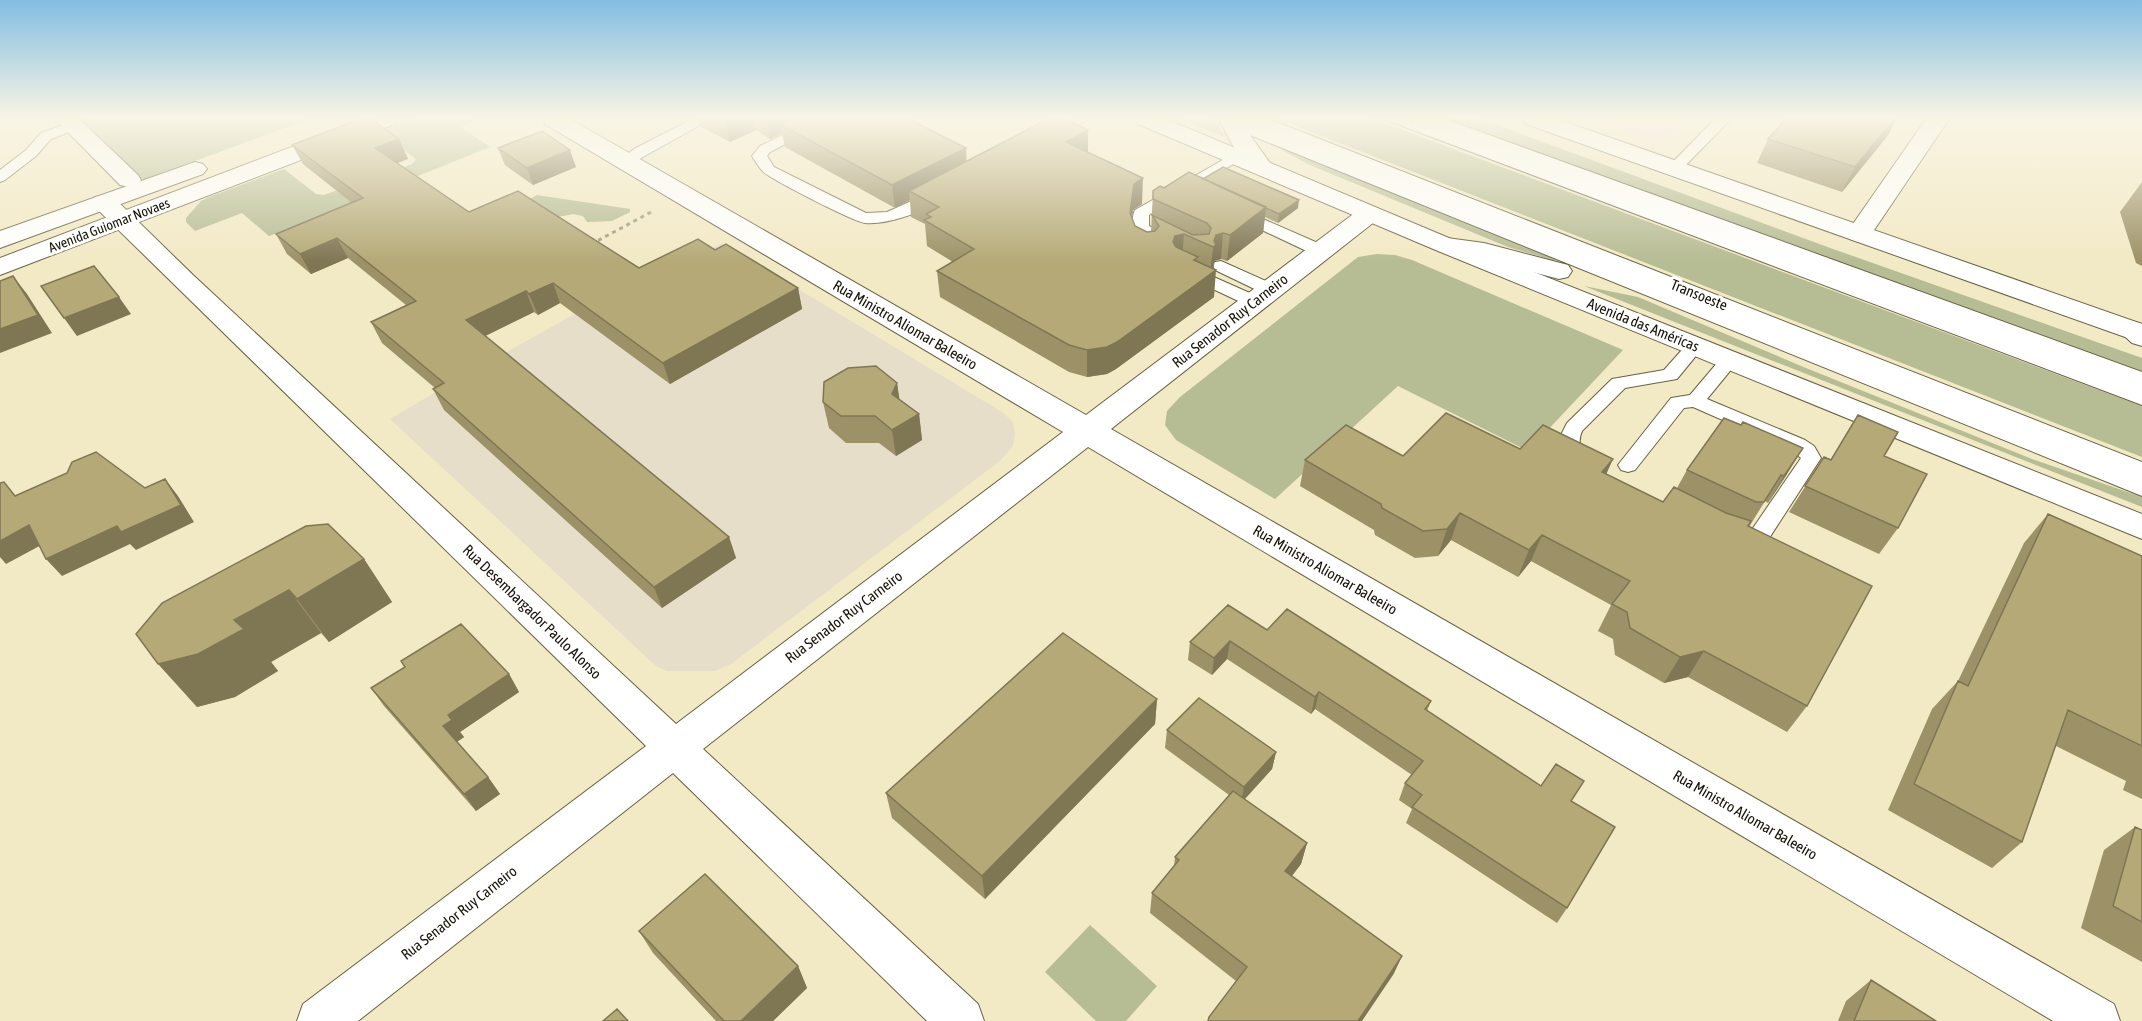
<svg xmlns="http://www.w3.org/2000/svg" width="2142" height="1021" font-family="'Asap Condensed',sans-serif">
<rect width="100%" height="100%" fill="#f2e9c5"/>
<path fill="#f0d7e0" d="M 1593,119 L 1686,119 L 1662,143 Z"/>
<path fill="#e7dec9" d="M 722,243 L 1002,412 L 1013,422 L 1015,434 L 1013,446 L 1000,461 L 731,664 L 715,671 L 667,671 L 656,666 L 390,419 L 446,386 L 603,298 L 610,301 Z"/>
<path fill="#b6bc94" d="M 72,119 L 309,119 L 136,183 Z
M 413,119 L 480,119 L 461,127 L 490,147 L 269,236 L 242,213 L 195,231 L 186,222 L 186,218 L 201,201 L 209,197 L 284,169 L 316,194 L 324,195 L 373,177 L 377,178 L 412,164 L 416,159 L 379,132 Z
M 1180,119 L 1212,119 L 1217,122 L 1225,137 Z
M 1278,119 L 1373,119 L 2142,406 L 2142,457 Z
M 1440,119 L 1481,119 L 1833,249 L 2142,358 L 2142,373 Z
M 1266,138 L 1572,262 L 1552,260 L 1508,247 L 1310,165 L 1287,153 Z
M 537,195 L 630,209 L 630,212 L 612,221 L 587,222 L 583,216 L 573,214 L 558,217 L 527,200 Z
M 1377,254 L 1395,255 L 1412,260 L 1623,350 L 1528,451 L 1398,386 L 1275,499 L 1176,440 L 1165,425 L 1167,411 L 1180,397 L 1358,257 Z
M 1584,286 L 1638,297 L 1801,366 L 2032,459 L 2142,497 L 2142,507 Z
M 1090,925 L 1157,986 L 1126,1021 L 1096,1021 L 1045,972 Z"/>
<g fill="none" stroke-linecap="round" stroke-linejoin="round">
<g stroke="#696142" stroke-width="2">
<path id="service" d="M 692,119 L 711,119 L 625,167 L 617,162 L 634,149 Z
M 815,119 L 834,119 L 770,152 L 767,156 L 774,167 L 866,213 L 887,212 L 934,191 L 942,196 C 929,212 885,225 865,223 C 852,221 779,183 766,174 C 760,170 756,162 752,156 L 760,146 Z
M 1070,119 L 1088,119 L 1055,139 L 1045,139 L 1043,136 L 1045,133 Z
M 1248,119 L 1269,119 L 2142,462 L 2142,477 Z
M 1384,119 L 1405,119 L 2142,392 L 2142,405 Z
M 1715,119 L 1731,119 L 1679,172 L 1669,172 L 1666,169 L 1669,166 Z
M 72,122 L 79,126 L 77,129 L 51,139 L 36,156 L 5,180 L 0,182 L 0,170 L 26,150 L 41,133 Z
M 1235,153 L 1240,154 L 1242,157 L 1240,160 L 1149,215 L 1149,226 L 1180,241 L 1182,244 L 1180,247 L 1168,247 L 1135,231 C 1132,226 1132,215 1135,210 Z
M 1238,208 L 1327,247 L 1329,251 L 1327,255 L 1315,255 L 1232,216 L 1230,213 Z
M 1221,261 L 1277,286 L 1280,290 L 1277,294 L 1265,294 L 1215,270 L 1213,266 L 1215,262 Z
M 1189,266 L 1261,298 L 1264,302 L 1261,306 L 1249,306 L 1183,275 L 1181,271 Z
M 1695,340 L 1701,342 L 1704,346 L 1677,379 L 1625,388 L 1582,431 C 1576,445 1583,450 1590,461 L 1587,466 L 1580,468 L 1573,466 L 1562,452 L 1559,439 L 1567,423 L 1612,379 L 1664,370 L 1689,342 Z
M 1730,354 L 1737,356 L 1739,360 L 1707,399 L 1805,440 L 1814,446 L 1821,458 L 1766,543 L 1750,547 L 1726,543 L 1723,537 L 1726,531 L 1734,529 L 1751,531 L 1801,458 L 1791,450 L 1693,407 L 1684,408 L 1635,470 L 1628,472 L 1621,470 L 1618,465 L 1671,398 L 1690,395 L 1723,356 Z"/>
</g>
<g stroke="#696142" stroke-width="2">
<path id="minor" d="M 55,119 L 79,119 L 138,175 L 141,180 L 138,185 L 129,187 L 120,185 Z
M 542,119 L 570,119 L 1086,415 L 1360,209 L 1369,207 L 1378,209 L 1381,214 L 1378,219 L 1111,429 L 2114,1004 L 2120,1021 L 2053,1021 L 1088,447 L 703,749 L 978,1004 L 984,1021 L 927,1021 L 673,773 L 358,1021 L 297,1021 L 303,1004 L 646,746 L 95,207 L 92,202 L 95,197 L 104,195 L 113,197 L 193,275 L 676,724 L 1063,432 L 545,124 Z
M 1926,119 L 1949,119 L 1868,239 L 1859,242 L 1850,239 L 1846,234 Z"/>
</g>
<g stroke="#696142" stroke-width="2">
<path id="tertiary" d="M 365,119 L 398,119 L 395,124 L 0,275 L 0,258 Z
M 195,162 L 203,164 L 207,169 L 203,174 L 0,248 L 0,231 Z"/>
</g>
<g stroke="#696142" stroke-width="2">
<path id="secondary" d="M 1135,119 L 1166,119 L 1456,241 L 2142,514 L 2142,539 L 1438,251 L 1138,124 Z
M 1523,119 L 1557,119 L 2142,324 L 2142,343 L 1526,124 Z"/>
</g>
<g stroke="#696142" stroke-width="2">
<path id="trunk" d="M 1218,119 L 1250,119 L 2142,472 L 2142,496 L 1250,135 L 1272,166 L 1268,171 C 1242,178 1231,137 1218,119 Z
M 1412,119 L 1445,119 L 2142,372 L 2142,393 L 1415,124 Z
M 1447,238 L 1484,243 L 1568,265 L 1572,271 L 1568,277 L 1559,279 L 1483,259 L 1438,251 L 1434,246 L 1438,241 Z
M 2132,321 L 2142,324 L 2142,346 L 2132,343 L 2118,330 L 2122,324 Z"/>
</g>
<path stroke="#a39c80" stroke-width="3" stroke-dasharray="4 4" stroke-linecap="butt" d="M 590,240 L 599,240 L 653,211"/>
<use href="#service" fill="#fff" fill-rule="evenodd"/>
<use href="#minor" fill="#fff" fill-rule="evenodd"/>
<use href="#tertiary" fill="#fff" fill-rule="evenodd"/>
<use href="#secondary" fill="#fff" fill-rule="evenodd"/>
<use href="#trunk" fill="#fff" fill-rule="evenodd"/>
</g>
<path fill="#9c9167" d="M 699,119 L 909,119 L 967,161 L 1088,153 L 1142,204 L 1133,210 L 1132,217 L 1135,226 L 1147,232 L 1151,232 L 1153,191 L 1203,179 L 1298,208 L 1278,223 L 1265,217 L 1263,233 L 1227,261 L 1221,259 L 1214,261 L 1214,297 L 1116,369 L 1107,374 L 1087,377 L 1069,372 L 940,297 L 937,271 L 953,262 L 927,246 L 925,224 L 911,217 L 910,200 L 895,208 L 785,147 L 782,133 L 770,139 L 756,130 L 730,142 L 701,127 Z
M 1786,119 L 1896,119 L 1889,134 L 1842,192 L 1757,163 L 1768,139 Z
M 399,139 L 408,159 L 397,163 L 469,212 L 639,268 L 715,250 L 798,288 L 802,309 L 670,384 L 560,303 L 538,315 L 534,312 L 485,336 L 729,537 L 736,558 L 662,608 L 444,410 L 433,389 L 435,388 L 382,343 L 371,322 L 406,305 L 348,258 L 311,274 L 287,254 L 276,234 L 352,203 L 303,164 L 292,145 Z
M 498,148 L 576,167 L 533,185 L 505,165 Z
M 2142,182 L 2142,266 L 2136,263 L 2120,212 Z
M 897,383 L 899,399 L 919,414 L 922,440 L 896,456 L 879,443 L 846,443 L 829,428 L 823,402 Z
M 1520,449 L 1606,474 L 1663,502 L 1677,488 L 1687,470 L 1787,474 L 1768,503 L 1765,501 L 1749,527 L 1807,706 L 1787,732 L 1688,677 L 1664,683 L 1615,655 L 1613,639 L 1598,631 L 1611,605 L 1531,561 L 1518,577 L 1451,540 L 1438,556 L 1415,558 L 1375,535 L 1374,530 L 1300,486 L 1305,460 L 1403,456 Z
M 1884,456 L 1898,528 L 1879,554 L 1789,512 L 1824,457 L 1830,459 Z
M 2048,514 L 2142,556 L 2142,799 L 2123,790 L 2126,781 L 2056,746 L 2022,842 L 1992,868 L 1888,810 L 1932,709 L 1958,681 L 2024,543 Z
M 364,559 L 392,602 L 329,642 L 321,633 L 271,662 L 278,671 L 235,697 L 197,707 L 136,634 Z
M 1267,630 L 1431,701 L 1427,711 L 1541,786 L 1572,801 L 1567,908 L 1557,923 L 1406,823 L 1412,809 L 1399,800 L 1405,783 L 1412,775 L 1315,709 L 1311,714 L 1227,659 L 1212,675 L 1188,660 L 1190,642 Z
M 509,674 L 519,692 L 460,732 L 464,737 L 457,742 L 488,777 L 500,794 L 476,811 L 384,706 L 371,688 Z
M 1157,699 L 1155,724 L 985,899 L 892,818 L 886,793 Z
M 1167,730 L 1276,752 L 1272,769 L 1245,799 L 1307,843 L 1301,864 L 1292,876 L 1402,956 L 1393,975 L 1236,981 L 1150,913 L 1152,893 L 1174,866 L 1175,857 L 1229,795 L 1165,748 Z
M 2135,827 L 2142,830 L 2142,962 L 2081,928 L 2104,850 Z
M 639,931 L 798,966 L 807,988 L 773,1021 L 716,1021 L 653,953 Z
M 1871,980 L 1936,1021 L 1838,1021 L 1846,1001 Z"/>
<path fill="#7f7654" d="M 727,119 L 753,119 L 756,130 L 730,142 L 725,120 Z
M 766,119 L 809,119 L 781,125 L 782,133 L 770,139 Z
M 1894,119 L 1896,119 L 1889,134 L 1842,192 L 1855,167 Z
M 1088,130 L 1088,155 L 1066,142 Z
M 399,139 L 408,159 L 384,168 L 375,148 Z
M 966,148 L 967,170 L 909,191 L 910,200 L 895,208 L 892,185 Z
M 570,150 L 576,167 L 533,185 L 527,168 Z
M 1143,178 L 1142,204 L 1133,210 L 1129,239 L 1130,213 L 1134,184 Z
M 1299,200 L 1298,208 L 1278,223 L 1279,214 Z
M 1266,207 L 1263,233 L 1227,261 L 1230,235 Z
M 1223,233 L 1221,259 L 1214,261 L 1213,271 L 1210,273 L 1214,241 L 1216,235 Z
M 1184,234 L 1182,260 L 1173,242 L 1175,236 Z
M 337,238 L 348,258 L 311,274 L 300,254 Z
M 1216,270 L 1214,297 L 1116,369 L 1107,374 L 1087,377 L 1087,350 Z
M 13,276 L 27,294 L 52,333 L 0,353 L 0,329 Z
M 553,283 L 560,303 L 538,315 L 529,294 Z
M 798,288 L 802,309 L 670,384 L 663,363 Z
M 526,291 L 534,312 L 475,341 L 466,320 Z
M 119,297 L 131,314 L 77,336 L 64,318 Z
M 897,383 L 901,409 L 892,394 Z
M 919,414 L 922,440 L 896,456 L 892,430 Z
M 1803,448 L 1787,474 L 1768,503 L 1784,476 Z
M 1613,459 L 1601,486 L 1602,472 Z
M 165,479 L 178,496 L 194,522 L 136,550 L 130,544 L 62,576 L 46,559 Z
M 1460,513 L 1451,540 L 1438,556 L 1447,529 Z
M 29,525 L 45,543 L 6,564 L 0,557 L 0,541 Z
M 1542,535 L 1531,561 L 1518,577 L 1529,550 Z
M 729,537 L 736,558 L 662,608 L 654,587 Z
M 364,559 L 392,602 L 329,642 L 297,599 Z
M 289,590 L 321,633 L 271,662 L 278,671 L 235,697 L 197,707 L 158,664 L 234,620 Z
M 1230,641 L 1227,659 L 1212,675 L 1214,658 Z
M 1704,651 L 1688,677 L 1664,683 L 1680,657 Z
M 509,674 L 519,692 L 460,732 L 464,737 L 455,743 L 443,726 L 448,715 Z
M 1319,692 L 1315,709 L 1311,714 L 1315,697 Z
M 1157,699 L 1155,724 L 985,899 L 982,876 Z
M 1276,752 L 1272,769 L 1241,803 L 1244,787 Z
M 488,777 L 500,794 L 476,811 L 464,794 Z
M 1307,843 L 1301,864 L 1279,892 L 1285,871 Z
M 1402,956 L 1393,975 L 1362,1021 L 1358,1021 Z
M 798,966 L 807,988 L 773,1021 L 741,1021 Z"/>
<path fill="#b5a978" stroke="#7f7654" stroke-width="1.5" d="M 360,119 L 371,119 L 399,139 L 375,148 L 469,212 L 518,191 L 639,268 L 698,239 L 715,250 L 726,244 L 798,288 L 663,363 L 553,283 L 529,294 L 526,291 L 466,320 L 729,537 L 654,587 L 433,389 L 444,383 L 371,322 L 416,301 L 337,238 L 300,254 L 276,234 L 363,198 L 292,145 Z
M 791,119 L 909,119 L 966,148 L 892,185 L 781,125 Z
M 1048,119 L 1065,119 L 1088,130 L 1066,142 L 1143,178 L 1134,184 L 1130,213 L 1135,226 L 1147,232 L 1155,231 L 1159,226 L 1152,215 L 1193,235 L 1209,234 L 1211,228 L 1207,223 L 1153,199 L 1153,191 L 1160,186 L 1164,188 L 1189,172 L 1266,207 L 1230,235 L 1223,233 L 1216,235 L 1214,241 L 1216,245 L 1213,247 L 1184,234 L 1175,236 L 1173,242 L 1176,247 L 1198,257 L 1194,260 L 1216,270 L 1117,342 L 1107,347 L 1087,350 L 1069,345 L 937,271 L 974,249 L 924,220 L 931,217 L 926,214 L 939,207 L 909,191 Z
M 1786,119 L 1894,119 L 1855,167 L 1768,139 Z
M 542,131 L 570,150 L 527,168 L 498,148 Z
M 1223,167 L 1299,200 L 1279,214 L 1203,179 Z
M 94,266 L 119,297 L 64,318 L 41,286 Z
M 13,276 L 38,315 L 0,329 L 0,281 Z
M 876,366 L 897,383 L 892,394 L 919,414 L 892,430 L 875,416 L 841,416 L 823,402 L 824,382 L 848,368 Z
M 1446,413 L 1520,449 L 1543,425 L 1613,459 L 1602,472 L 1663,502 L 1674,487 L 1726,513 L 1751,521 L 1748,526 L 1872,586 L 1807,706 L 1704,651 L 1680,657 L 1630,628 L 1627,612 L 1612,604 L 1630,581 L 1542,535 L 1529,550 L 1460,513 L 1447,529 L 1423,531 L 1382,508 L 1381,504 L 1305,460 L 1346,425 L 1403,456 Z
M 1858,415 L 1898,432 L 1884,456 L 1927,474 L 1898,528 L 1805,486 L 1824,457 L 1831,460 Z
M 1724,418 L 1741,425 L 1743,422 L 1803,448 L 1784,476 L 1781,475 L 1764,502 L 1756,502 L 1687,470 Z
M 96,452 L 145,488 L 165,479 L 181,505 L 121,532 L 117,526 L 46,559 L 29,525 L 0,541 L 0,483 L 4,482 L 15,496 L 67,473 L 72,462 Z
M 2048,514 L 2142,556 L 2142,746 L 2068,710 L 2022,842 L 1914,784 L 1958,681 L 1968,686 Z
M 328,524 L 364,559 L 297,599 L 289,590 L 234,620 L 244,629 L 198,654 L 158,664 L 136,634 L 162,603 L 306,526 Z
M 1228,605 L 1267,630 L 1287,609 L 1431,701 L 1425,709 L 1541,786 L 1556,764 L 1584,781 L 1571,801 L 1615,827 L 1567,908 L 1412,807 L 1422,795 L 1405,783 L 1423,761 L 1319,692 L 1315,697 L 1230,641 L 1214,658 L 1190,642 Z
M 461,624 L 509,674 L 448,715 L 452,720 L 443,726 L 488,777 L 464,794 L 371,688 L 405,667 L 401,661 Z
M 1063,633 L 1157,699 L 982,876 L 886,793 Z
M 1199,698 L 1276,752 L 1244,787 L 1167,730 Z
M 1233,791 L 1307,843 L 1285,871 L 1402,956 L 1358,1021 L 1208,1021 L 1209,1017 L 1247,967 L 1152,893 L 1179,860 L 1175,857 Z
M 2135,827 L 2142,830 L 2142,922 L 2113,906 Z
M 705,874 L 798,966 L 741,1021 L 724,1021 L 639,931 Z
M 1871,980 L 1936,1021 L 1854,1021 Z
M 617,1009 L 628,1021 L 603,1021 Z"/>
<linearGradient id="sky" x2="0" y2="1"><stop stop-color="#83bde2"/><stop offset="0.45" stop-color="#f9f5e5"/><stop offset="1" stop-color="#f9f5e5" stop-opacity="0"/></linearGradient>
<rect width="2142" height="262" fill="url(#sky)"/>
<g text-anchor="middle" stroke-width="6" stroke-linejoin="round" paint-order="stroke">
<g font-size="14" fill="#151105" stroke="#fff">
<text transform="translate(109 225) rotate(-21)" y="5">Avenida Guiomar Novaes</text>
</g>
<g font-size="15" fill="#151105" stroke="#fff">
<text transform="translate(1699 295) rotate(22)" y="5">Transoeste</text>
<text transform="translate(1230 321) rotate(-38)" y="5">Rua Senador Ruy Carneiro</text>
<text transform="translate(905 325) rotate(30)" y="5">Rua Ministro Aliomar Baleeiro</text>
<text transform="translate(1643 325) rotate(22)" y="5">Avenida das Américas</text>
<text transform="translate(1325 570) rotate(30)" y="5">Rua Ministro Aliomar Baleeiro</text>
<text transform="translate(532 612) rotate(44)" y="5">Rua Desembargador Paulo Alonso</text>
<text transform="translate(844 617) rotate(-37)" y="5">Rua Senador Ruy Carneiro</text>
<text transform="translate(1745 815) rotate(30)" y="5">Rua Ministro Aliomar Baleeiro</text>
<text transform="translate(459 913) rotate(-38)" y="5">Rua Senador Ruy Carneiro</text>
</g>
</g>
</svg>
